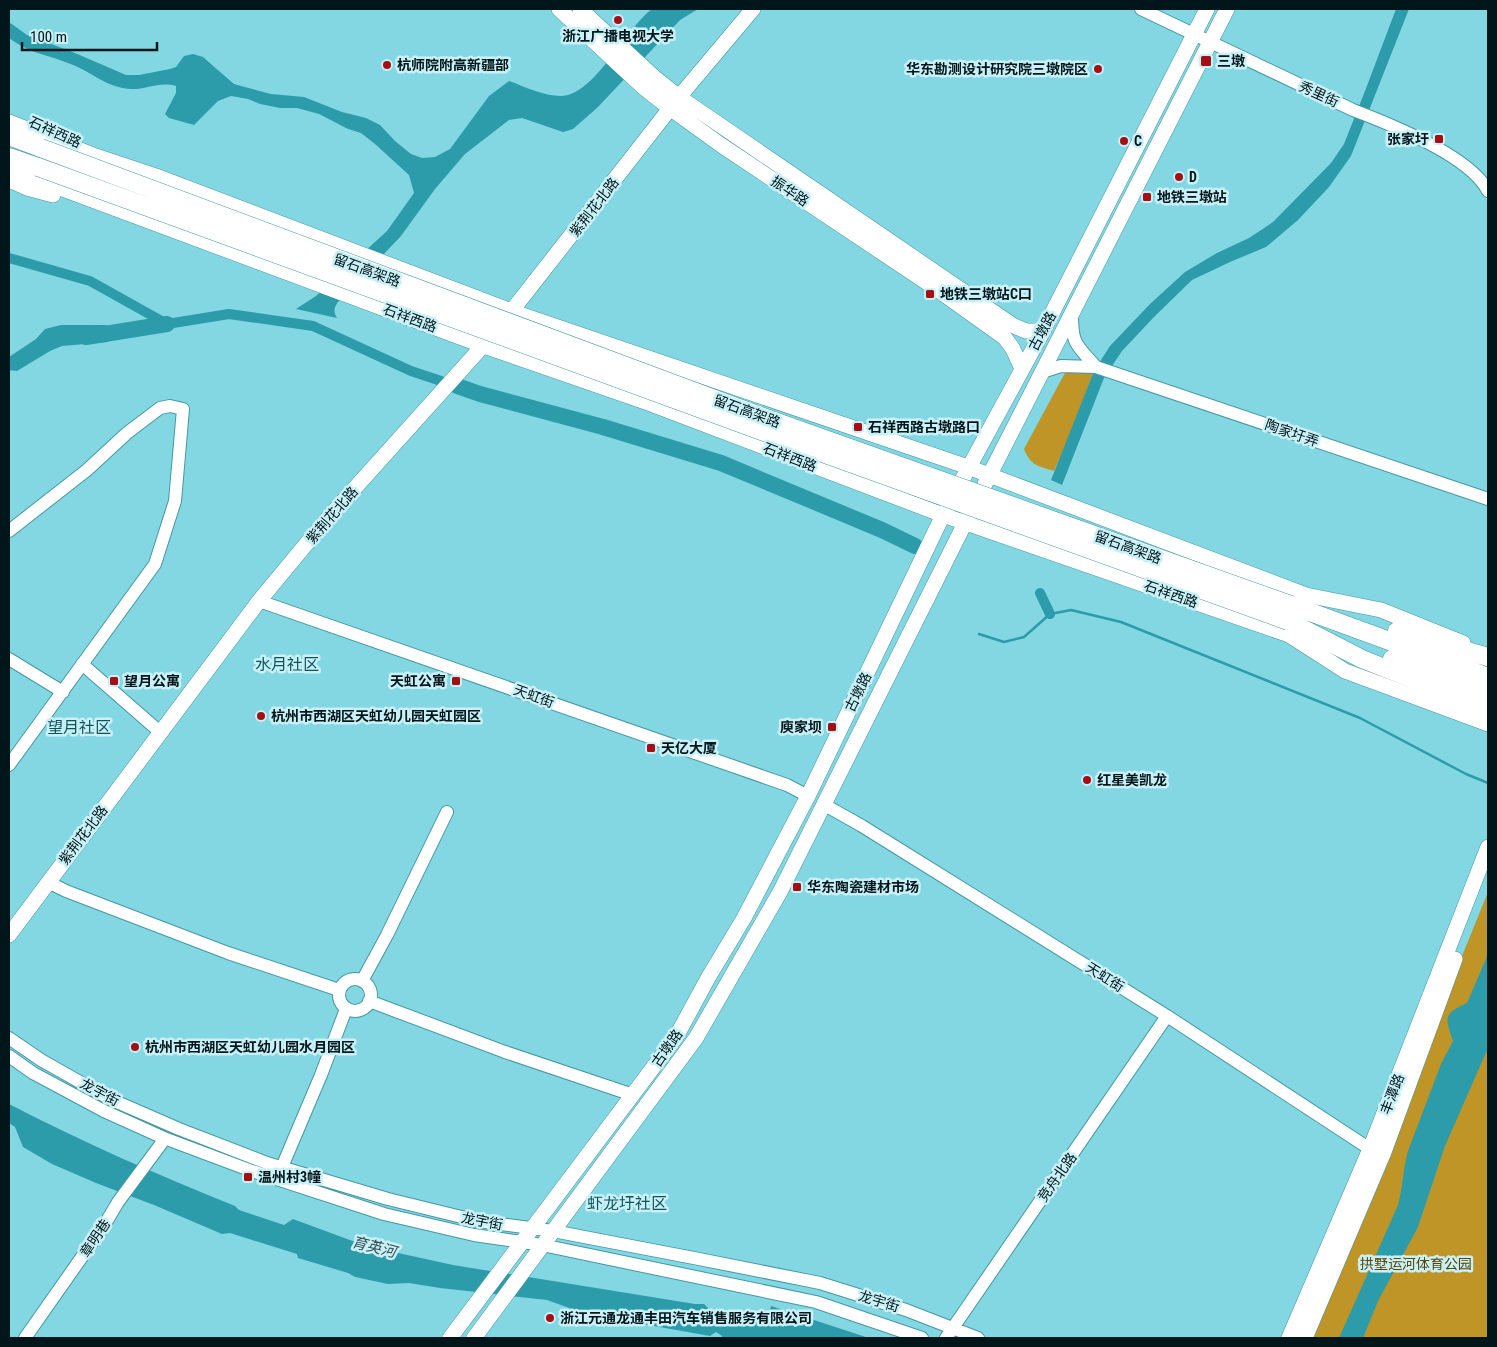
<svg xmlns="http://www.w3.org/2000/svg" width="1497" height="1347" font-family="'Roboto Condensed','Noto Sans SC',sans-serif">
<rect width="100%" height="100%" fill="#83d7e3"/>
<path fill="#be9526" d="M 1066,371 L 1094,371 L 1066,444 L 1054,471 C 1038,466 1031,466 1024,449 Z
M 1488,892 L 1488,1338 L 1307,1338 Z"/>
<path fill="#2c9caa" d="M 652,9 L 698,9 L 680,20 L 598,107 L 573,129 L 563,132 L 522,118 L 509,120 L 465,154 L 435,189 L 401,236 L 338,302 C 334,308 333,311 337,318 L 296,309 L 316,296 L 387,231 L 414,193 L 409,175 L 375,144 L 361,133 L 348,129 L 319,114 L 297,108 L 280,108 L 260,104 L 248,99 L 231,96 L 218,101 L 194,125 L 169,118 L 165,114 L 176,93 L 176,86 C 160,81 145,90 130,89 C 106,87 93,73 73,65 C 50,55 30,54 9,38 L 9,22 L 27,35 L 75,53 L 126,75 L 139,75 L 170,69 L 176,67 L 184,56 L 193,54 L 203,57 L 234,84 L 271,94 L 304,97 L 342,112 L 366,118 L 380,125 L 395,141 L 411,154 L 422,158 L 435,157 L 450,149 L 489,96 L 509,81 C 526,87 543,96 561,96 C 594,96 626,28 652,9 Z
M 1396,9 L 1409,9 L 1351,156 L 1329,187 L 1298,220 L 1266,247 L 1230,262 L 1192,280 L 1154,317 L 1122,351 L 1104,378 L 1062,485 L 1051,480 L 1094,371 L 1110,346 L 1150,304 L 1185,272 L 1217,253 L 1249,238 L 1273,222 L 1331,163 L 1344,144 L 1365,91 Z
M 61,325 L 107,325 L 108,342 L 62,346 L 50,351 L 17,371 L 9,370 L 9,357 L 36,339 L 45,329 Z
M 1488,954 L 1488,1048 L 1445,1146 L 1418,1227 L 1378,1301 L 1363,1338 L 1339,1338 L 1398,1205 C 1403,1187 1403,1168 1408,1151 L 1441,1064 L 1453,1041 C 1445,1017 1443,1014 1467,1003 Z
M 9,1104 C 82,1142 158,1175 235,1206 L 239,1210 L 284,1225 L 293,1219 L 366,1246 L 453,1265 L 695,1304 L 704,1304 L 710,1310 L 757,1319 L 768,1318 L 771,1306 L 869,1338 L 722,1338 L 722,1336 L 716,1332 L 710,1336 L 598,1316 L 572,1309 L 547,1300 L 440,1288 L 409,1283 L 388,1284 L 355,1277 L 348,1273 L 298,1258 L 297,1254 L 230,1233 L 222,1234 L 154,1205 L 96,1183 L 52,1164 L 23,1147 L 15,1127 L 9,1123 Z"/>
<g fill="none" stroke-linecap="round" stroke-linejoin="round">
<path stroke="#2c9caa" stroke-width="2.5" d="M 979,634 L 1004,642 L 1024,637 L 1050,614 L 1071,610 L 1121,622 L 1360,718 L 1466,774 L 1488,783"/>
<path stroke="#2c9caa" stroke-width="10" d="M 9,258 L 90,281 L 167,324 L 229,314 L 313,326 L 411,371 L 441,381
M 1040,593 L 1050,614"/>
<path stroke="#2c9caa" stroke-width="16" d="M 86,337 L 167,324
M 457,386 L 480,394 L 603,427 L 721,463 L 882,530 L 915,546"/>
<g stroke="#4398a4" stroke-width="14">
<path id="minor" d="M 1141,9 L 1353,110 C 1390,124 1470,156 1488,191
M 1072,314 C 1072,345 1076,344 1096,367
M 1042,372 L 1061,366 L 1096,367 L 1488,499
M 9,531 L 87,470 L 127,433 L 160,408 L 170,406 L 183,409 L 175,501 L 155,564 L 9,765
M 259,601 L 787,785 L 808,796
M 9,659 L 63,692
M 82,664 L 160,732
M 823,804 L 862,826 L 1167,1016 L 1370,1149 L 1379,1151
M 48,882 L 66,891 L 228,953 L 339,990
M339 995a16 16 0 1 1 32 0a16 16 0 1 1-32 0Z
M 362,981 L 387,935 L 447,812
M 369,1001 L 505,1052 L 633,1095
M 9,1038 L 41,1060 L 110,1099 L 179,1129 L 267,1163 L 388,1199 L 478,1221 L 553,1231 L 699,1259 L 820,1283 L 906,1310 L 978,1338
M 9,1056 L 33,1073 L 104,1111 L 164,1138 L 252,1171 L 384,1214 L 474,1235 L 542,1245 L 816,1302 L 922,1338
M 282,1167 L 321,1075 L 346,1009
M 25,1338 L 105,1224 L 118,1202 L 161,1144 L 164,1138
M 946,1338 L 1167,1016"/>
</g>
<g stroke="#4398a4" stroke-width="16">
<path id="major" d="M 559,9 L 643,87 L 671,109 L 721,145 L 935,288 L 1005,338 L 1013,349 L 1022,369
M 580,9 L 654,77 L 679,97 L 1014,326 L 1026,331 L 1043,331
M 9,122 L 93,155 L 156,176 L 511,311 L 968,467 L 1306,595 L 1381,610 L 1463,643
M 9,169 L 484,346 L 651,404 L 943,515 L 1289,635 L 1345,671 L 1488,724
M 9,180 L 27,188 L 53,195
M 507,317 L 679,97 L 753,9
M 985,484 L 1227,9
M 9,935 L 259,601 L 327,519 L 489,339
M 450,1338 L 676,1037 L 708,978 L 744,918 L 808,796 L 943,515 L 1043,331 L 1207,9
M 474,1338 L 696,1038 L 780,892 L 970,513
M 1289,1338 L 1370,1149 L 1488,847
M 1305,1338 L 1384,1152 L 1455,959"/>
</g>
<g stroke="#4398a4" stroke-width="19">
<path id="highway" d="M 9,136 L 41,148
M 9,157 L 38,167
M 1291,605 L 1488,677
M 1288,621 L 1362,659 L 1488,709
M 1397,631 L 1488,657
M 1392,659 L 1488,694"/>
</g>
<use href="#minor" stroke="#fff" stroke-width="12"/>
<use href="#major" stroke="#fff" stroke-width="15"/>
<use href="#highway" stroke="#fff" stroke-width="18"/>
<g stroke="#4398a4" stroke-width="19" stroke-linecap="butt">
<path id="highway-bridge" d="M 41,148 L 771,420 L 1291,605
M 38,167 L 767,433 L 1288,621"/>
</g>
<use href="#highway-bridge" stroke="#fff" stroke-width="18"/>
</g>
<g fill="#a50e13" stroke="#c9f0f6" stroke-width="2">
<circle cx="618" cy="20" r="5"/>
<rect x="1200" y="55" width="12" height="12" rx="2.5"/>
<circle cx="387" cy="65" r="5"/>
<circle cx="1098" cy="69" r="5"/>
<rect x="1434" y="134" width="10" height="10" rx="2.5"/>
<circle cx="1124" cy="141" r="5"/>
<circle cx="1179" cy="177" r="5"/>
<rect x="1142" y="192" width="10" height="10" rx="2.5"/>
<rect x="925" y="289" width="10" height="10" rx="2.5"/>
<rect x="853" y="422" width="10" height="10" rx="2.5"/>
<rect x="109" y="676" width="10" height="10" rx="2.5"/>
<rect x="451" y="676" width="10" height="10" rx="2.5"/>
<circle cx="261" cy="716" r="5"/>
<rect x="827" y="722" width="10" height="10" rx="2.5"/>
<rect x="646" y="743" width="10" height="10" rx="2.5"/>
<circle cx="1087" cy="780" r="5"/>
<rect x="792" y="882" width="10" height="10" rx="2.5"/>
<circle cx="135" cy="1047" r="5"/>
<rect x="243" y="1172" width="10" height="10" rx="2.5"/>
<circle cx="550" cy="1318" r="5"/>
</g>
<g text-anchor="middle" stroke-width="5" stroke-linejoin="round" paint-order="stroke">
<g font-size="14" font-weight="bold" fill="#00161a" stroke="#c9f0f6" text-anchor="start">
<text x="618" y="41" text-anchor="middle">浙江广播电视大学</text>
<text x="1217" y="66">三墩</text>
<text x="397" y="70">杭师院附高新疆部</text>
<text x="1088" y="74" text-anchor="end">华东勘测设计研究院三墩院区</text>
<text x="1429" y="144" text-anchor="end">张家圩</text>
<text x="1134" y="146">C</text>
<text x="1189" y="182">D</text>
<text x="1157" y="202">地铁三墩站</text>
<text x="940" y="299">地铁三墩站C口</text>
<text x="868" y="432">石祥西路古墩路口</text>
<text x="124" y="686">望月公寓</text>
<text x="446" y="686" text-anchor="end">天虹公寓</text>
<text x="271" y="721">杭州市西湖区天虹幼儿园天虹园区</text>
<text x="822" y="732" text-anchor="end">庾家坝</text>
<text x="661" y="753">天亿大厦</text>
<text x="1097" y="785">红星美凯龙</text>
<text x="807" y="892">华东陶瓷建材市场</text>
<text x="145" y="1052">杭州市西湖区天虹幼儿园水月园区</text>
<text x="258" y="1182">温州村3幢</text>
<text x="560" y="1323">浙江元通龙通丰田汽车销售服务有限公司</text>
</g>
<g font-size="14" fill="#00161a" stroke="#c9f0f6">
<text transform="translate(1319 94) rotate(25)" y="5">秀里街</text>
<text transform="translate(55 132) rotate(24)" y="5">石祥西路</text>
<text transform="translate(790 191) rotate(34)" y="5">振华路</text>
<text transform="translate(594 207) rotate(-52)" y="5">紫荆花北路</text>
<text transform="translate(367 270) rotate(20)" y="5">留石高架路</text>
<text transform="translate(410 318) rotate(20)" y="5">石祥西路</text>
<text transform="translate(1042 331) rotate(-62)" y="5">古墩路</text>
<text transform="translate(747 411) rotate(20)" y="5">留石高架路</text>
<text transform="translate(1292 433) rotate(19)" y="5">陶家圩弄</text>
<text transform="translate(790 457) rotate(21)" y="5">石祥西路</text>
<text transform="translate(332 515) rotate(-49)" y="5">紫荆花北路</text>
<text transform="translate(1128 547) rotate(20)" y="5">留石高架路</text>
<text transform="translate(1171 594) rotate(19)" y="5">石祥西路</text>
<text transform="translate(858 692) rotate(-64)" y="5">古墩路</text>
<text transform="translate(534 696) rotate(20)" y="5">天虹街</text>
<text transform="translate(83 835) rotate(-53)" y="5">紫荆花北路</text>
<text transform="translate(1105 977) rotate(32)" y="5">天虹街</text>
<text transform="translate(667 1048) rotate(-55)" y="5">古墩路</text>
<text transform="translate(100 1092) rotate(28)" y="5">龙宇街</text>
<text transform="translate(1392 1094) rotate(-69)" y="5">丰潭路</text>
<text transform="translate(1057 1177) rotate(-55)" y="5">竞舟北路</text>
<text transform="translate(482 1221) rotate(11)" y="5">龙宇街</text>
<text transform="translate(95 1238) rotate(-56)" y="5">章明巷</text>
<text transform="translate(879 1301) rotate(17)" y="5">龙宇街</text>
</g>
<g font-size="14" fill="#584306" stroke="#c9f0f6">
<text x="1416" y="1269">拱墅运河体育公园</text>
</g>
<g font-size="15" font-style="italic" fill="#325257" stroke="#c9f0f6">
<text transform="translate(374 1247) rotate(14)" y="5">育英河</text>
</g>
<g font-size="16" fill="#0d555d" stroke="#c9f0f6">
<text x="287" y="670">水月社区</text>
<text x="79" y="733">望月社区</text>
<text x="627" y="1209">虾龙圩社区</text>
</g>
</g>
<rect width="1497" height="1347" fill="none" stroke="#00161a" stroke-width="20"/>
<path d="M22 42v8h135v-8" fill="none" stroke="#00161a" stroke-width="2.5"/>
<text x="30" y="42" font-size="15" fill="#00161a" stroke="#c9f0f6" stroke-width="4" paint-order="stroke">100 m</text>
</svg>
